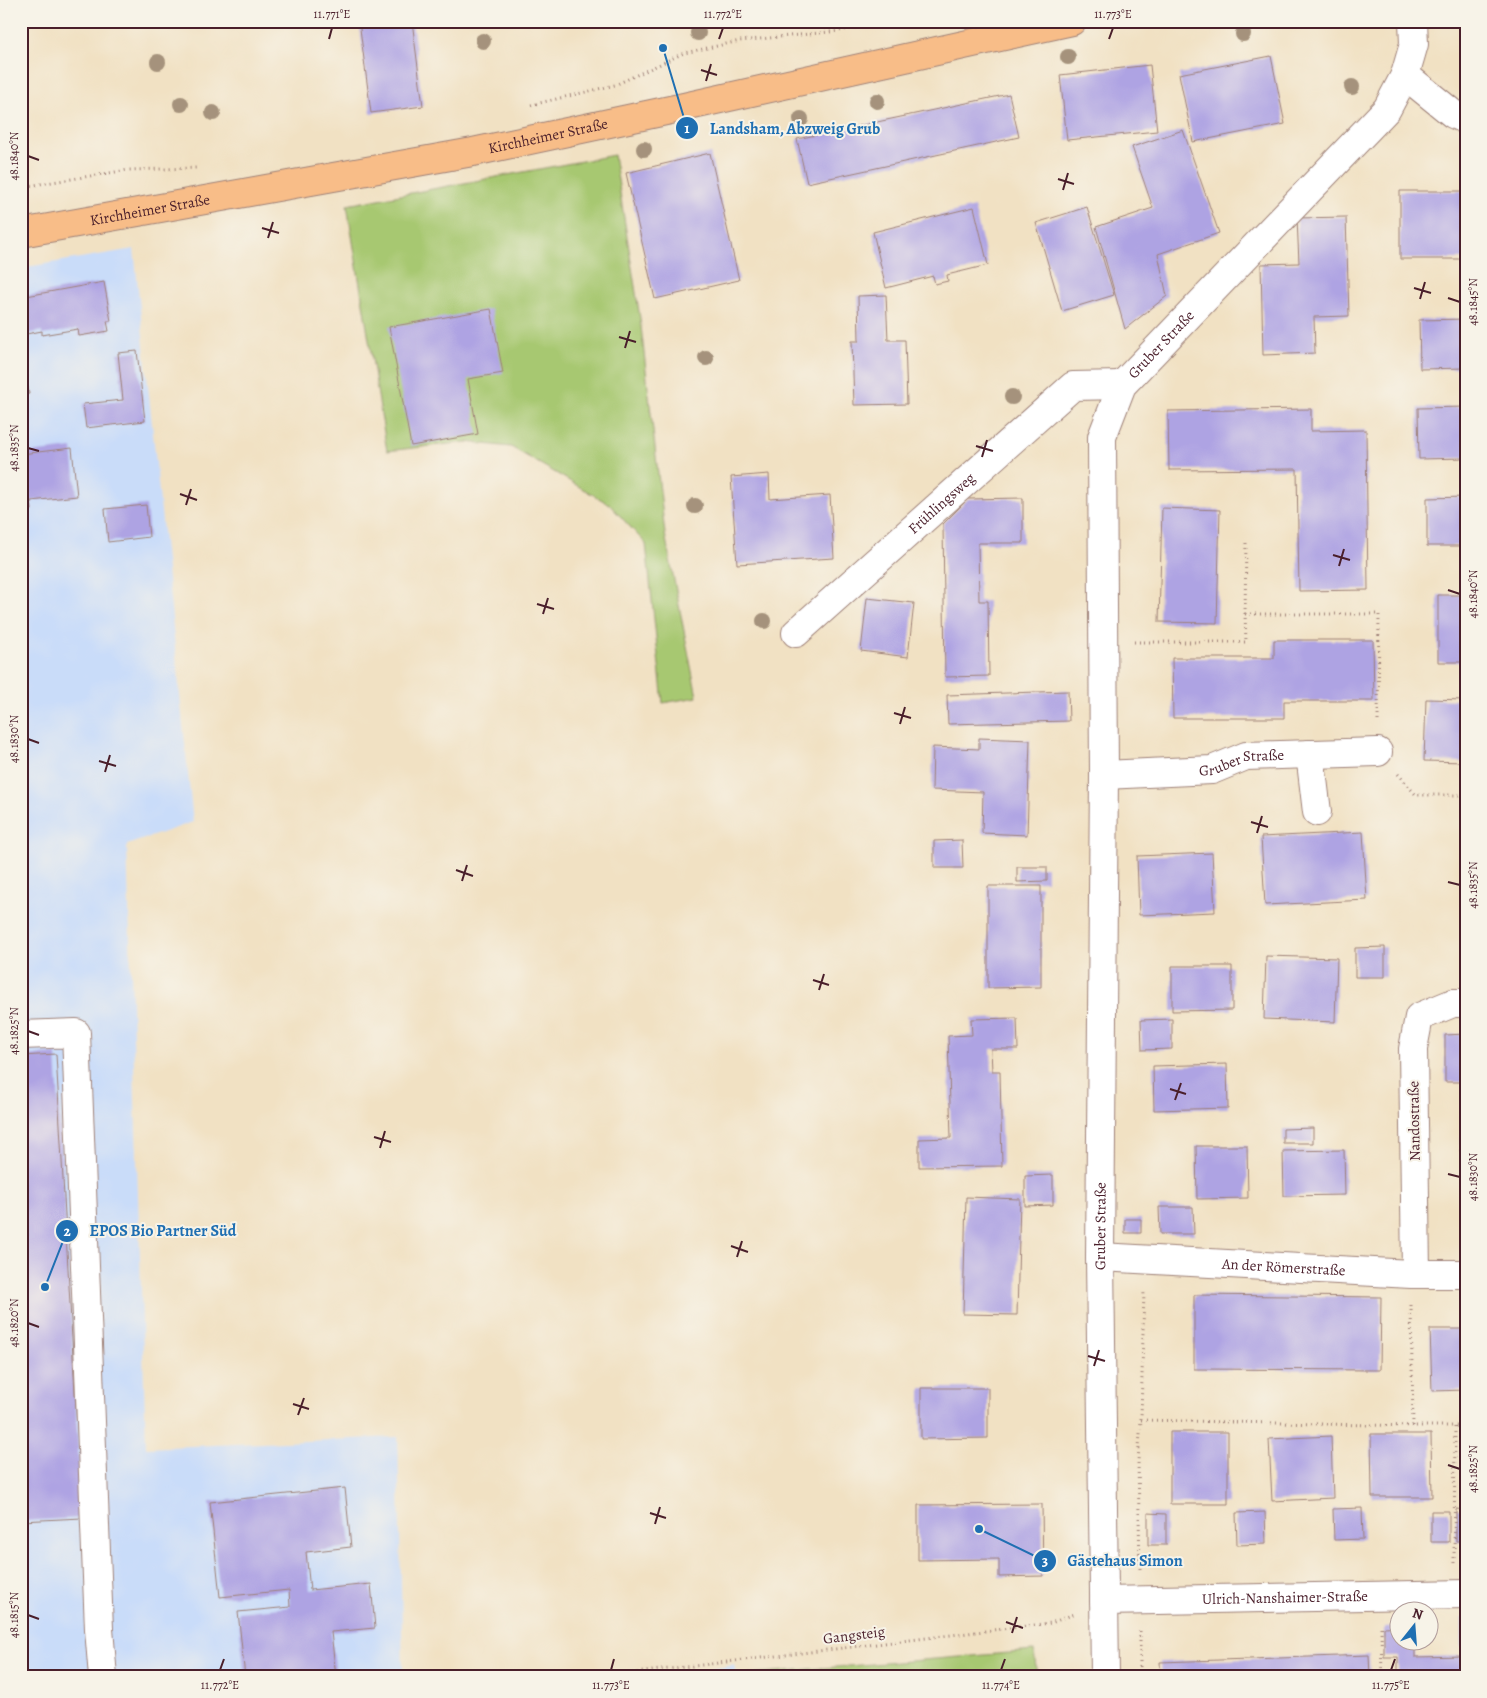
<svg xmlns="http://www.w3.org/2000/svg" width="1487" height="1698" font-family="Alegreya,serif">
<rect width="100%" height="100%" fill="#f7f3e8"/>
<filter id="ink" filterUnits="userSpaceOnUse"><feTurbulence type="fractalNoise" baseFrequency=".02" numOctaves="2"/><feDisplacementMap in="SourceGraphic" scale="10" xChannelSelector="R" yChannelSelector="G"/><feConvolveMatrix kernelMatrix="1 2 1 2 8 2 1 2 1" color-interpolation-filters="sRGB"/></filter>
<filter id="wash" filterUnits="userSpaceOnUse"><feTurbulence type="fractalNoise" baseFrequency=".0096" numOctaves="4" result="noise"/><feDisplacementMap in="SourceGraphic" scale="20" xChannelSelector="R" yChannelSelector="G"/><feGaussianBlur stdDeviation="1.12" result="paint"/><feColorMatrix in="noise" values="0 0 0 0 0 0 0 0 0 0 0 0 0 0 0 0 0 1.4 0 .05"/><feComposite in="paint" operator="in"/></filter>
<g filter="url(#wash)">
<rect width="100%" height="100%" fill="#f1e1c3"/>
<path fill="#c9dcf9" d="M 134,249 L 193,822 L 127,845 L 146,1448 L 398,1437 L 403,1677 L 21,1677 L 21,268 Z
M 735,1665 L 736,1677 L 667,1677 Z"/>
<path fill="#a7c871" stroke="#78744e" d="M 614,155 L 640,318 L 665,534 L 697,697 L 663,703 L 646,544 L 609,504 L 511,447 L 466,442 L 387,451 L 347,205 Z
M 1034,1651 L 1037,1677 L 749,1677 L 749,1674 Z"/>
<g id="blocks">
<path fill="#aea3e3" d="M 359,21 L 412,21 L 423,106 L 371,113 Z
M 1271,56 L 1285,124 L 1193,142 L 1179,74 Z
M 1150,65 L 1157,131 L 1067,140 L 1060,75 Z
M 1009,94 L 1019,137 L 807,183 L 797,139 Z
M 1183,130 L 1219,233 L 1158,254 L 1167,296 L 1125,329 L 1096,227 L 1153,208 L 1132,147 Z
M 710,153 L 739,280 L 655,299 L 626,173 Z
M 1400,191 L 1466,191 L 1466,259 L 1400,259 Z
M 974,207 L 988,265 L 947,275 L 948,281 L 935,284 L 933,276 L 886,288 L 873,232 Z
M 1087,207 L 1114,295 L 1062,311 L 1036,223 Z
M 1346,217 L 1349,316 L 1314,317 L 1315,353 L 1263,355 L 1261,264 L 1299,263 L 1297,218 Z
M 104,282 L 111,321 L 107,321 L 109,331 L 79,336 L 78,329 L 42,335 L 42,331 L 21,335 L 21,297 Z
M 886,295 L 888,340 L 905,340 L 907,404 L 854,405 L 852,341 L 859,341 L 858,296 Z
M 491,309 L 503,373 L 468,379 L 478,434 L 411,446 L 389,327 Z
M 1466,319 L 1466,368 L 1420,369 L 1419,320 Z
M 137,351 L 145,421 L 86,428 L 83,404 L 123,400 L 118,353 Z
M 22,357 L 29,394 L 21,395 L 21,358 Z
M 1466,407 L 1466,458 L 1419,459 L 1418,408 Z
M 1311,409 L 1311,431 L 1366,430 L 1368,590 L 1299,591 L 1297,469 L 1169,470 L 1168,411 Z
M 72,448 L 77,496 L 31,501 L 32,510 L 21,511 L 21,454 Z
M 769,474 L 770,499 L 830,495 L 834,558 L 737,564 L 731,477 Z
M 1466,497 L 1466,546 L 1427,546 L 1427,498 Z
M 1023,498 L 1023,543 L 978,543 L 979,601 L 988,601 L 989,676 L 945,677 L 943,524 L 968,499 Z
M 146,505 L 149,537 L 108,542 L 105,509 Z
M 1162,508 L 1220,510 L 1217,623 L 1159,622 Z
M 1438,595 L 1466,595 L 1466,662 L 1438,662 Z
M 867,598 L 914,603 L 908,657 L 861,651 Z
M 1274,640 L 1373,640 L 1374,701 L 1284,701 L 1284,718 L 1173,718 L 1172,658 L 1274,658 Z
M 1068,691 L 1069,721 L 948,724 L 947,695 Z
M 1426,699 L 1466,700 L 1466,762 L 1424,761 Z
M 979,738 L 1030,740 L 1027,835 L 982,833 L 983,792 L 932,790 L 933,747 L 979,749 Z
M 1363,832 L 1367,900 L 1265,905 L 1261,837 Z
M 962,840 L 963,868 L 934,868 L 934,841 Z
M 1212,853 L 1215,912 L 1139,915 L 1137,856 Z
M 1017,867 L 1047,867 L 1047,881 L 1017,882 Z
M 988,886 L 1041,886 L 1041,987 L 988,988 Z
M 1385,947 L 1385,977 L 1355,977 L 1355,948 Z
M 1266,956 L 1337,958 L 1335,1022 L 1264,1019 Z
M 1172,966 L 1232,966 L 1232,1010 L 1172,1011 Z
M 1017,1018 L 1018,1049 L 991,1049 L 992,1071 L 1000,1071 L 1002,1166 L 919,1167 L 919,1139 L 951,1138 L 948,1036 L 972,1035 L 971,1019 Z
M 1172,1019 L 1172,1049 L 1142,1050 L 1141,1020 Z
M 1466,1034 L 1466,1082 L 1445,1082 L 1445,1035 Z
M 56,1054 L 82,1518 L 21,1521 L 21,1056 Z
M 1227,1064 L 1228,1108 L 1154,1110 L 1153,1066 Z
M 1313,1128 L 1313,1143 L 1283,1143 L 1283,1129 Z
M 1461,1136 L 1466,1136 L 1466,1195 L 1461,1195 Z
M 1196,1146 L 1247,1146 L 1248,1198 L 1197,1199 Z
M 1344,1150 L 1345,1195 L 1284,1196 L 1283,1151 Z
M 1053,1175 L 1053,1205 L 1025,1206 L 1025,1176 Z
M 966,1197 L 1020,1199 L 1017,1315 L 963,1314 Z
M 1159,1207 L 1193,1207 L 1194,1234 L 1160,1234 Z
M 1125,1219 L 1141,1219 L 1141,1233 L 1125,1233 Z
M 1194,1295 L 1381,1297 L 1380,1370 L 1194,1369 Z
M 1430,1329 L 1466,1329 L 1466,1390 L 1432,1391 Z
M 921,1388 L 988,1388 L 988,1438 L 921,1439 Z
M 1170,1432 L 1228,1432 L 1228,1504 L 1170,1504 Z
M 1371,1434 L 1431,1434 L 1432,1497 L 1372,1497 Z
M 1331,1436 L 1333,1498 L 1272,1501 L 1269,1439 Z
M 345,1488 L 351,1547 L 306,1552 L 310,1590 L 371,1584 L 375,1628 L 331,1632 L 336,1677 L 245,1677 L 238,1612 L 290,1607 L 289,1590 L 220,1597 L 210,1502 Z
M 1042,1504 L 1043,1576 L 999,1577 L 999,1559 L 918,1560 L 918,1505 Z
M 1362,1508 L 1363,1539 L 1334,1540 L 1333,1509 Z
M 1456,1509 L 1466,1510 L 1466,1541 L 1456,1541 Z
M 1431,1511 L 1449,1511 L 1449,1542 L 1431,1542 Z
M 1265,1512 L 1266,1544 L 1237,1545 L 1236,1513 Z
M 1148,1513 L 1166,1514 L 1166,1545 L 1148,1545 Z
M 1462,1618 L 1466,1618 L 1466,1647 L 1462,1647 Z
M 1400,1626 L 1400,1640 L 1415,1640 L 1415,1657 L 1466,1656 L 1466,1677 L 1398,1677 L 1398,1657 L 1384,1657 L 1384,1627 Z
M 1369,1655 L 1370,1677 L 1161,1677 L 1160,1662 Z"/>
</g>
</g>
<g filter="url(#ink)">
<use href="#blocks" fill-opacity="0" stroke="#9e8077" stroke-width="1"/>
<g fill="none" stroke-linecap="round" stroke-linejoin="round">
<g stroke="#9e8077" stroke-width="30">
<g id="minor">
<path d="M 1405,75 L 1453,114 L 1466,120"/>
<path id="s1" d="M 796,633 L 1073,386 L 1122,385"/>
<path d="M 1310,754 L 1317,812"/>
<path id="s2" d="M 1104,775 L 1212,770 L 1246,756 L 1378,752"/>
<path d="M 21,1035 L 76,1033 L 99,1629 L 103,1677"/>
<path id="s3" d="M 1100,1257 L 1411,1274 L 1466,1274"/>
<path d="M 1416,1274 L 1413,1049 L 1419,1017 L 1453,1003 L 1466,1003"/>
<path id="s4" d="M 1104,1601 L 1466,1594"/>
<path id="s5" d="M 1105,1677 L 1100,1257 L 1104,775 L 1102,437 L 1122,385 L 1387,109 L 1405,75 L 1414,44 L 1413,21"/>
</g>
</g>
<g stroke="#9e8077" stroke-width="30">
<g id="major">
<path id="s6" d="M 21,233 L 473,152 L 675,109 L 1072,21"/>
</g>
</g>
<path stroke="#9e8077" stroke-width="3" stroke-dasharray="1 4" stroke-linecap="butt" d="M 531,105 L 615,85 L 684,53 L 740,41 L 839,31 L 888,21
M 21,187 L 128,170 L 196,168
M 1245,614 L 1246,541
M 1134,642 L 1246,642 L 1245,614 L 1379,614 L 1378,721
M 1398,774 L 1416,795 L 1466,795
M 1411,1305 L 1413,1426
M 1141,1420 L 1413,1426 L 1466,1426
M 1454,1563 L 1455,1426
M 1140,1569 L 1138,1461 L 1141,1420 L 1144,1290
M 1381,1627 L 1382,1677
M 602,1677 L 1051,1623 L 1074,1614
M 1140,1677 L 1140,1630"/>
<use href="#minor" stroke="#fff" stroke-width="28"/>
<use href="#major" stroke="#f8bd88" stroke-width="28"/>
</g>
<g fill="#a5927b">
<circle cx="698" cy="33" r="8"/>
<circle cx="1243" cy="34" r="8"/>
<circle cx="483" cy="41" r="8"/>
<circle cx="1068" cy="57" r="8"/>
<circle cx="158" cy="62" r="8"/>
<circle cx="1352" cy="87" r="8"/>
<circle cx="877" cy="101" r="8"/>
<circle cx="181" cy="104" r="8"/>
<circle cx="213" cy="113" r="8"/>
<circle cx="801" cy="119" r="8"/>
<circle cx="644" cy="149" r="8"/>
<circle cx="706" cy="358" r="8"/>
<circle cx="1012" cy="397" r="8"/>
<circle cx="695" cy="506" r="8"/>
<circle cx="764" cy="621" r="8"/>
</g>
</g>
<path fill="none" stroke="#4a1f2b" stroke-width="2" d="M 329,39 L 332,28M 719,39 L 723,28M 1109,39 L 1113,28M 701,70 L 717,75M 706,81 L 711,64M 28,156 L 39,160M 1058,179 L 1074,184M 1063,190 L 1068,173M 262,228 L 279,233M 268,238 L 273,222M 1414,288 L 1431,293M 1448,298 L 1460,302M 1420,299 L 1425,282M 619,337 L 636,342M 625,348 L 630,331M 976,446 L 993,451M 28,448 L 39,451M 982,457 L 987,440M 180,494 L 197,500M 186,505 L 191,489M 1333,555 L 1350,560M 1339,566 L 1344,549M 1448,590 L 1460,594M 537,604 L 554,609M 543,614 L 548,598M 894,713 L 911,718M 900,724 L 905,707M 28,739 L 39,743M 99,761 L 116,766M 105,772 L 110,755M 1251,822 L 1268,827M 1257,833 L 1262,816M 456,870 L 473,876M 462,881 L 467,865M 1448,882 L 1460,885M 813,980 L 829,985M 819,990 L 824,974M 28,1031 L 39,1035M 1170,1089 L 1186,1094M 1175,1100 L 1181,1083M 374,1137 L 391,1142M 380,1148 L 385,1131M 1448,1174 L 1460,1177M 731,1246 L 748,1252M 737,1257 L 742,1241M 28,1323 L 39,1327M 1088,1356 L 1105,1361M 1094,1366 L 1099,1350M 293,1404 L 309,1409M 298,1415 L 304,1398M 1448,1465 L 1460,1469M 650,1513 L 666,1518M 655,1524 L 660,1507M 28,1615 L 39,1619M 1006,1622 L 1023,1628M 1012,1633 L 1017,1617M 220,1670 L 224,1659M 611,1670 L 614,1659M 1001,1670 L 1005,1659M 1391,1670 L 1395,1659"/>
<g text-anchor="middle" stroke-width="4" stroke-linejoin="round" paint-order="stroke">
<g font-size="15" fill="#4a1f2b" stroke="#f7f3e8">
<text dy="5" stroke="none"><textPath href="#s6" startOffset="536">Kirchheimer Straße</textPath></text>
<text dy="5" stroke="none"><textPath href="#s6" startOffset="131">Kirchheimer Straße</textPath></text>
<text dy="5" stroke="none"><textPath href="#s5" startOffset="1352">Gruber Straße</textPath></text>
<text dy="5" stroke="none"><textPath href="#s1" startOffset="195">Frühlingsweg</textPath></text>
<text dy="5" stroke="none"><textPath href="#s2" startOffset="139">Gruber Straße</textPath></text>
<text transform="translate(1414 1121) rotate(-91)" y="5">Nandostraße</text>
<text dy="5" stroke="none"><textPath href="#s5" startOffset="451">Gruber Straße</textPath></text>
<text dy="5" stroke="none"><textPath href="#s3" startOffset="184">An der Römerstraße</textPath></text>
<text dy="5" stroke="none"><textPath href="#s4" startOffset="181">Ulrich-Nanshaimer-Straße</textPath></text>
<text transform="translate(854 1635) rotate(-7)" y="5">Gangsteig</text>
</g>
</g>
<path fill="none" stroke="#1f6fb2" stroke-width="2" d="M663 48L687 128M45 1287L67 1231M979 1529L1045 1561"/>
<g fill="#1f6fb2" stroke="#f7f3e8" stroke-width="2">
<circle cx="663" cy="48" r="5"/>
<circle cx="45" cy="1287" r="5"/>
<circle cx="979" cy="1529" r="5"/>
<circle cx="687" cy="128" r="12"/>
<circle cx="67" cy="1231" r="12"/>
<circle cx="1045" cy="1561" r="12"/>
</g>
<g font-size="15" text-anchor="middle" font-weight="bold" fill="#fff">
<text x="687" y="133">1</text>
<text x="67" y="1236">2</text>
<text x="1045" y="1566">3</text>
</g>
<g font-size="16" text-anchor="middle" font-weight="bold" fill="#1f6fb2" stroke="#f7f3e8" stroke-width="4" stroke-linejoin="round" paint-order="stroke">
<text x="795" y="134">Landsham, Abzweig Grub</text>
<text x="163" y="1236">EPOS Bio Partner Süd</text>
<text x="1125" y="1566">Gästehaus Simon</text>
</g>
<rect width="1487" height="1698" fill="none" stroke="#f7f3e8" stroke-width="55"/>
<g transform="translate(1414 1626) rotate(17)"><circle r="24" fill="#f7f3e8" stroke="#b29e9c"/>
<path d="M0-4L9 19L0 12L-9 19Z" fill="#1f6fb2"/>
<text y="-8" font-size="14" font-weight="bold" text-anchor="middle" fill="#4a1f2b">N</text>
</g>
<rect x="28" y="28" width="1432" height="1642" fill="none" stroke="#4a1f2b" stroke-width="2"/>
<g font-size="12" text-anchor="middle" fill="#4a1f2b">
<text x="332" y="18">11.771°E</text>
<text x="723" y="18">11.772°E</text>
<text x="1113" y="18">11.773°E</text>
<text transform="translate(14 156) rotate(-90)" y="4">48.1840°N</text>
<text transform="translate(1473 302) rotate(-90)" y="4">48.1845°N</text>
<text transform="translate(14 448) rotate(-90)" y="4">48.1835°N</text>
<text transform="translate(1473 594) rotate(-90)" y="4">48.1840°N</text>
<text transform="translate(14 739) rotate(-90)" y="4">48.1830°N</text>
<text transform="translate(1473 885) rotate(-90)" y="4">48.1835°N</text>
<text transform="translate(14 1031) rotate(-90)" y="4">48.1825°N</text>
<text transform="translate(1473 1177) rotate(-90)" y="4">48.1830°N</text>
<text transform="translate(14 1323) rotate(-90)" y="4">48.1820°N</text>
<text transform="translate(1473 1469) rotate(-90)" y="4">48.1825°N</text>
<text transform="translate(14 1615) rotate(-90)" y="4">48.1815°N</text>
<text x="220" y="1689">11.772°E</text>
<text x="611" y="1689">11.773°E</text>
<text x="1001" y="1689">11.774°E</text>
<text x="1391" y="1689">11.775°E</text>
</g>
</svg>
